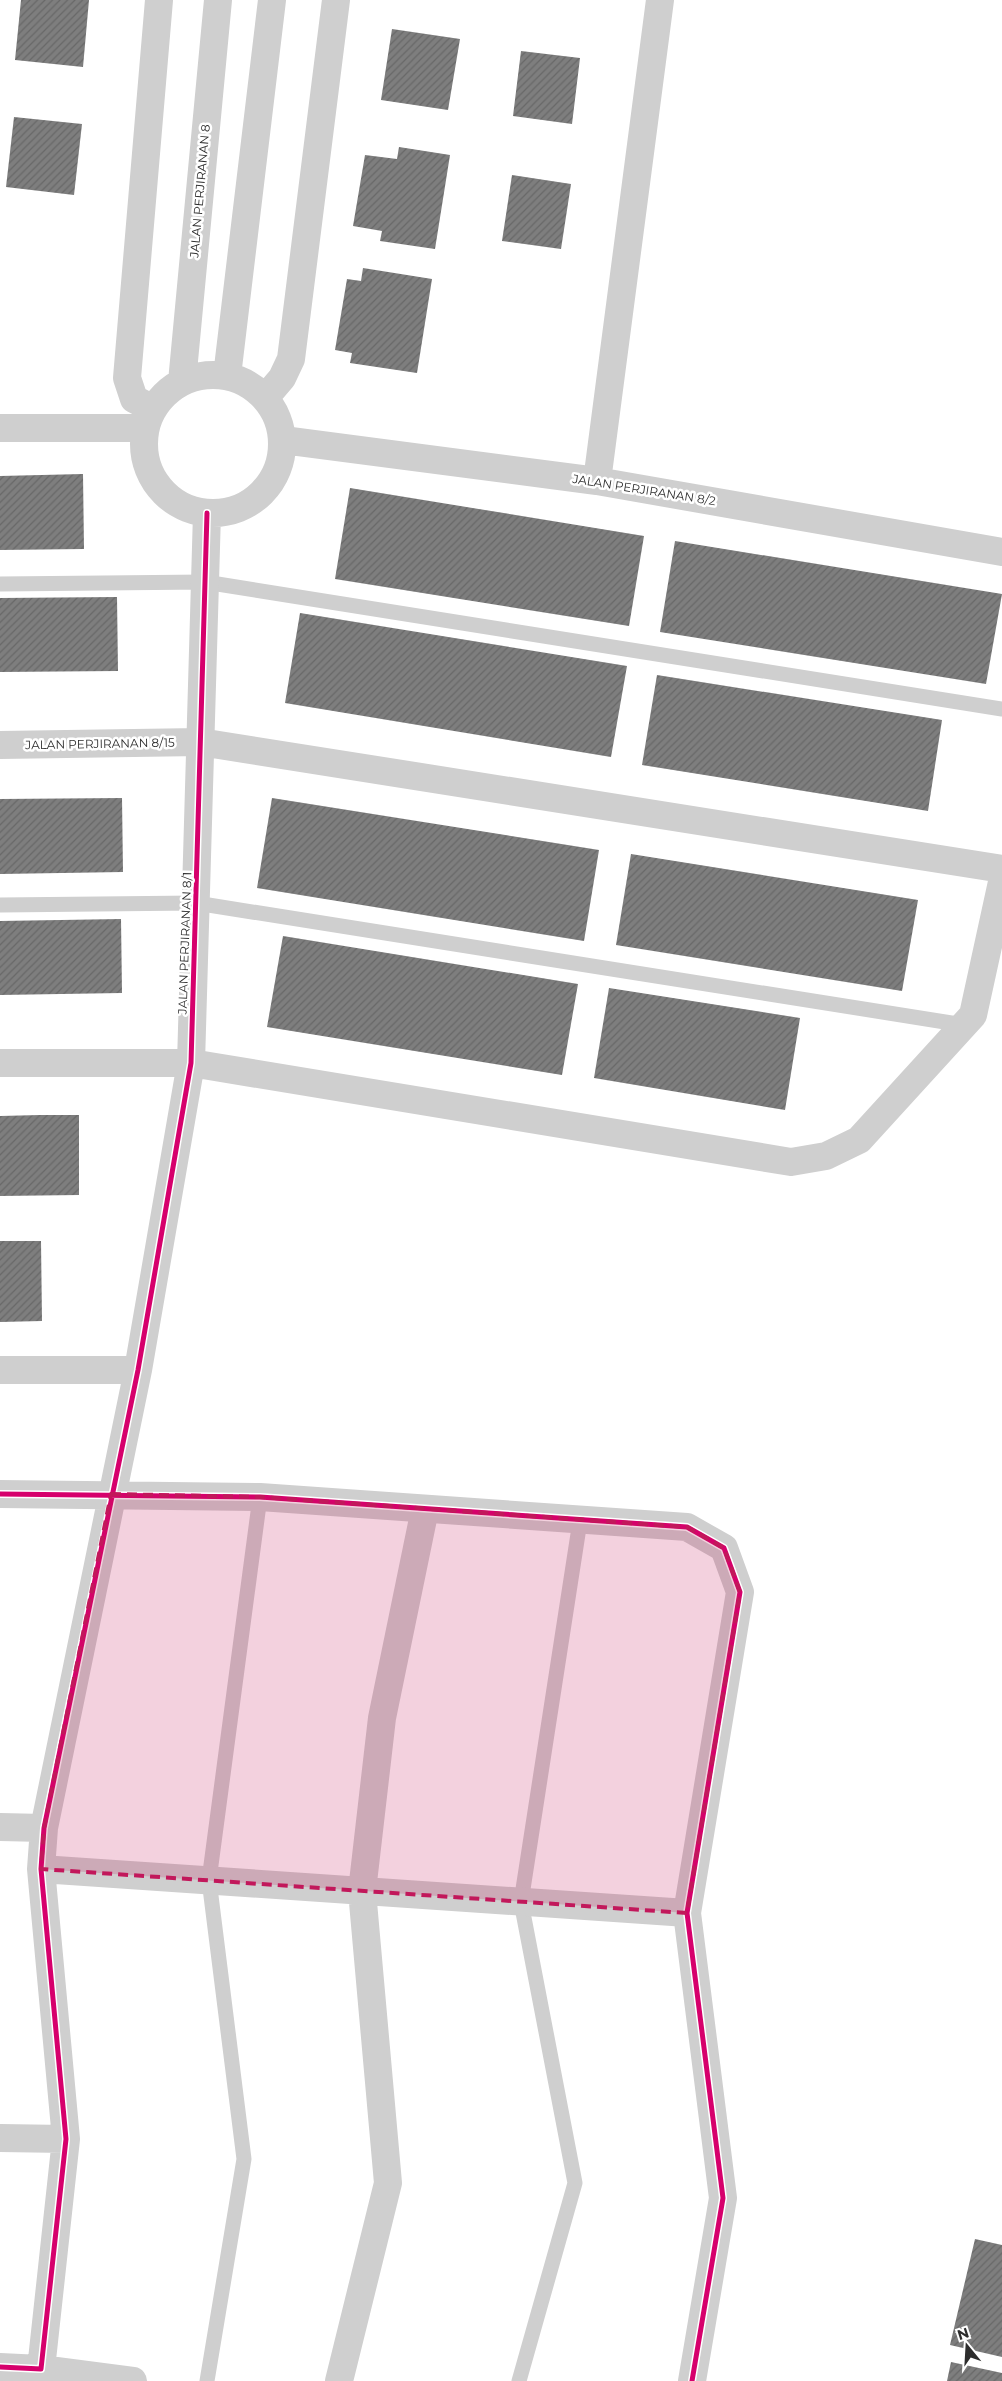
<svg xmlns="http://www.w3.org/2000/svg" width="1002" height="2381" font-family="Montserrat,sans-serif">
<defs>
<pattern id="building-hatch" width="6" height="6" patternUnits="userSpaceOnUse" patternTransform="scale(1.25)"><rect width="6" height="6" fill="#7e7e7e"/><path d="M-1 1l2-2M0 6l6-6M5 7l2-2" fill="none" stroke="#686868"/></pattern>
</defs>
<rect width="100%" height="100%" fill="#fff"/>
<path fill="url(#building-hatch)" d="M 21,0 L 89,0 L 83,67 L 15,60 Z
M 392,29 L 460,39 L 448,110 L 381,100 Z
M 521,51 L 580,58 L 572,124 L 513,116 Z
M 14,117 L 82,124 L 74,195 L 6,187 Z
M 399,147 L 450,155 L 435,249 L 380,241 L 382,231 L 353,226 L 365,155 L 397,159 Z
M 512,175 L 571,184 L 561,249 L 502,241 Z
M 363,268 L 432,279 L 417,373 L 350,363 L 352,353 L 335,350 L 347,279 L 361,281 Z
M 83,474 L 84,549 L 0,550 L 0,476 Z
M 350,488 L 644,536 L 629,626 L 335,579 Z
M 675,541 L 1002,594 L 986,684 L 660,632 Z
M 117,597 L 118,671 L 0,672 L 0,598 Z
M 300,613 L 627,666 L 611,757 L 285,703 Z
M 657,675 L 942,720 L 928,811 L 642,765 Z
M 122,798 L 123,872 L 0,874 L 0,799 Z
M 272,798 L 599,850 L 584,941 L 257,888 Z
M 631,854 L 918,900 L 902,991 L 616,945 Z
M 121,919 L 122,993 L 0,995 L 0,921 Z
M 283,936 L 578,984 L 562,1075 L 267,1027 Z
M 609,988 L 800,1018 L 785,1110 L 594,1078 Z
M 40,1115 L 79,1115 L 79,1195 L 0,1196 L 0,1116 Z
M 0,1241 L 41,1241 L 42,1321 L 0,1322 Z
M 975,2239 L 1002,2245 L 1002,2357 L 950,2345 Z
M 951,2362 L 1002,2373 L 1002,2381 L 947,2381 Z"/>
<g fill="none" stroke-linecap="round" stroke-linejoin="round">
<path stroke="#cfcfcf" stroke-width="15" d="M 0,584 L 205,582 L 1002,709
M 0,905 L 196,903 L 964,1025
M 207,2381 L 244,2159 L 209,1880 L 260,1497
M 519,2381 L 575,2183 L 521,1902 L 580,1521"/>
<path stroke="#cfcfcf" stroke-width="28" d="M144 444a69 69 0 1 1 138 0a69 69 0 1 1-138 0Z
M 227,376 L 272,0
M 182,382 L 218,0
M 265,398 L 282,378 L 291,359 L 336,0
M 153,409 L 134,399 L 127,378 L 159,0
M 0,428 L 145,428
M 283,440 L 597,481 L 1002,552
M 597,481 L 660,0
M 0,745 L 200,742 L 1002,869
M 0,1063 L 191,1063 L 791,1162 L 826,1156 L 859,1140 L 973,1015 L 1002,882
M 0,1370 L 138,1370
M 0,1494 L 260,1497 L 687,1527 L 724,1548 L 740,1592 L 687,1913 L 723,2198 L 692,2381
M 0,1827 L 44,1828
M 41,1869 L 687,1913
M 0,2138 L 66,2139
M 0,2367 L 41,2369 L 66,2139 L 41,1869 L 44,1828 L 138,1370 L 191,1063 L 207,513
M 41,2369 L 133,2381
M 339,2381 L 388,2183 L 362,1891 L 382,1718 L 425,1509"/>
<g stroke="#fff" stroke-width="8">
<path id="cycleway" d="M 0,1494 L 260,1497 L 687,1527 L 724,1548 L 740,1592 L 687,1913 L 723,2198 L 692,2381
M 0,2367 L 41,2369 L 66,2139 L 41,1869 L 44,1828 L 138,1370 L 191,1063 L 207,513"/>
</g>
<use href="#cycleway" stroke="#d6006c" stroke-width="5"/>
</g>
<path fill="#c2185b" fill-opacity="0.2" stroke="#c2185b" stroke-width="4" stroke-dasharray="10 6" stroke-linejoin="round" d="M 111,1494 L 260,1497 L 687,1527 L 724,1548 L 740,1592 L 687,1913 L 41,1869 L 44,1828 Z"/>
<g text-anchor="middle" stroke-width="5" stroke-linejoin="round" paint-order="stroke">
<g font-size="12" fill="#2d2d2d" stroke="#fff">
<text transform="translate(200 191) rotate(-85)" y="4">JALAN PERJIRANAN 8</text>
<text transform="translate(644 490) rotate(9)" y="4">JALAN PERJIRANAN 8/2</text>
<text transform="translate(100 744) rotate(-1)" y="4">JALAN PERJIRANAN 8/15</text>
<text transform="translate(185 943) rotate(-88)" y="4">JALAN PERJIRANAN 8/1</text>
</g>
</g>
<g transform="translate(967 2346) rotate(342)" stroke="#ffffff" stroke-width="4" paint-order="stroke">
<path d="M0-4L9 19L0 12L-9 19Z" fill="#2d2d2d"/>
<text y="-8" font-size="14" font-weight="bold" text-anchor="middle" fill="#2d2d2d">N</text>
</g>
</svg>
